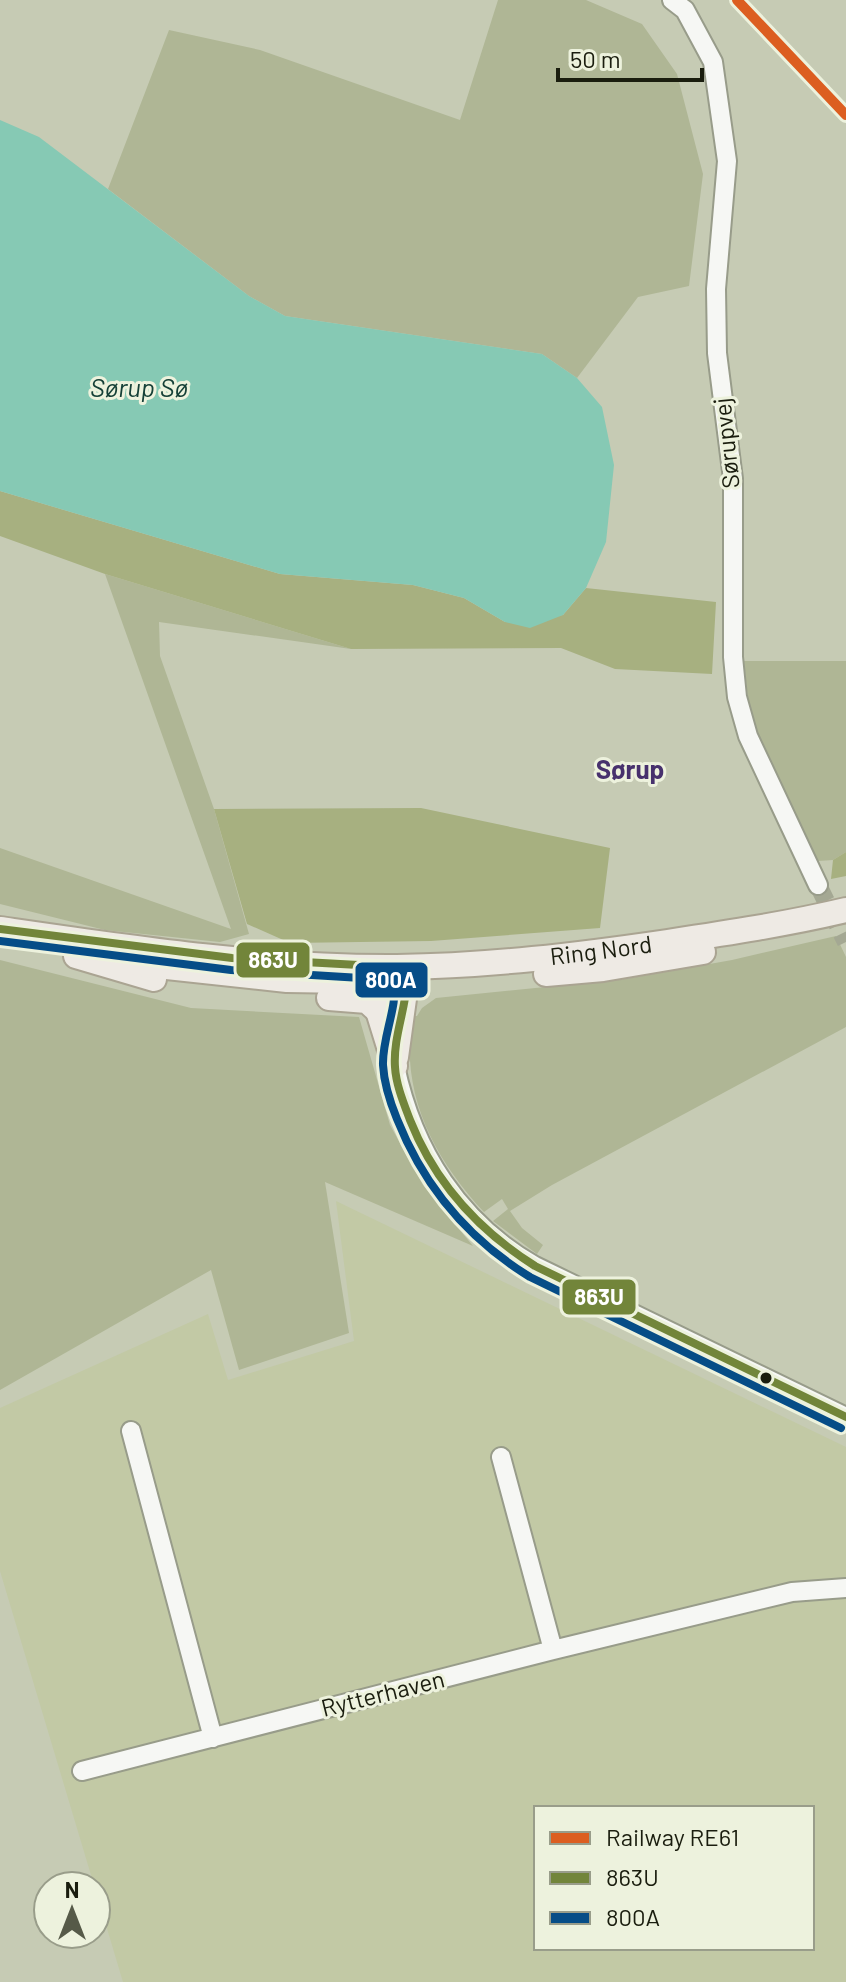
<svg xmlns="http://www.w3.org/2000/svg" width="846" height="1982" font-family="Barlow,sans-serif">
<rect width="100%" height="100%" fill="#c6cbb4"/>
<path fill="#c2c9a5" fill-rule="evenodd" d="M 336,1201 L 846,1447 L 846,1982 L 123,1982 L 0,1571 L 0,1408 L 208,1314 L 228,1380 L 354,1341 ZM 536,1808 L 812,1808 L 812,1948 L 536,1948 Z"/>
<path fill="#afb695" d="M 498,0 L 586,0 L 642,24 L 677,74 L 703,174 L 689,286 L 638,297 L 577,378 L 542,354 L 285,316 L 249,296 L 108,189 L 169,30 L 260,50 L 460,120 Z
M 105,574 L 351,649 L 159,622 L 160,656 L 214,809 L 249,934 L 220,942 L 105,930 L 0,904 L 0,848 L 231,929 Z
M 744,661 L 846,661 L 846,852 L 833,860 L 818,861 L 750,719 Z
M 836,936 L 846,957 L 846,1027 L 552,1185 L 510,1211 L 522,1228 L 543,1245 L 537,1254 L 493,1221 L 508,1209 L 502,1199 L 484,1212 C 433,1157 400,1093 412,1016 L 417,1016 L 422,1008 L 436,998 L 625,979 L 732,960 Z
M 0,960 L 191,1008 L 359,1017 L 390,1125 L 423,1185 L 473,1246 L 325,1182 L 349,1333 L 239,1370 L 211,1270 L 0,1390 Z"/>
<path fill="#a7b080" d="M 0,491 L 280,574 L 413,585 L 464,598 L 505,622 L 563,615 L 586,588 L 716,602 L 712,674 L 615,669 L 561,648 L 351,649 L 105,574 L 0,536 Z
M 421,808 L 610,848 L 600,928 L 431,941 L 290,943 L 247,924 L 214,809 Z
M 846,852 L 846,876 L 831,879 L 833,860 Z"/>
<path fill="#86c9b4" d="M 0,120 L 39,137 L 249,296 L 285,316 L 542,354 L 577,378 L 602,407 L 614,465 L 606,542 L 586,588 L 563,615 L 530,628 L 505,622 L 464,598 L 413,585 L 280,574 L 0,491 Z"/>
<g fill="none" stroke-linecap="round" stroke-linejoin="round">
<path stroke="#a4a893" stroke-width="18" stroke-dasharray="18 9" stroke-linecap="butt" d="M 818,885 L 846,942"/>
<g stroke="#989c8a" stroke-width="22">
<path id="minor" d="M 672,0 L 685,10 L 713,62 L 727,161 L 716,289 L 717,353 L 733,479 L 733,657 L 737,697 L 748,736 L 818,885
M 395,1066 C 413,1151 459,1223 535,1266 L 846,1417
M 131,1431 L 213,1738
M 501,1457 L 553,1650
M 82,1771 L 553,1650 L 792,1592 L 846,1588"/>
</g>
<g stroke="#aaa492" stroke-width="28">
<g id="major">
<path id="s1" d="M 0,929 C 131,948 264,968 397,967 C 488,966 578,955 667,942 C 727,933 787,924 846,910"/>
<path d="M 76,956 L 154,979"/>
<path d="M 139,964 L 287,980 L 413,982"/>
<path d="M 546,974 L 603,969 L 703,952"/>
<path d="M 379,995 L 378,1011 L 395,1066"/>
<path d="M 329,998 L 367,1001 L 378,1011"/>
<path d="M 396,1057 L 407,977 L 400,970"/>
</g>
</g>
<use href="#minor" stroke="#f6f7f4" stroke-width="18"/>
<use href="#major" stroke="#eeeae4" stroke-width="24"/>
<g stroke="#edf2dd" stroke-width="14">
<path id="bus-1" d="M 0,929 L 232,958 L 395,967 C 403,971 407,974 407,983 C 405,1011 393,1039 395,1067 C 396,1085 404,1104 410,1120 C 435,1183 478,1230 535,1266 L 846,1417"/>
</g>
<g stroke="#edf2dd" stroke-width="14">
<path id="bus-2" d="M 0,941 L 231,970 L 394,980 C 398,1007 382,1037 383,1065 C 384,1083 390,1102 397,1119 C 424,1187 468,1239 530,1277 L 841,1428"/>
</g>
<use href="#bus-1" stroke="#72853a" stroke-width="8"/>
<use href="#bus-2" stroke="#064d87" stroke-width="8"/>
<g stroke="#edf2dd" stroke-width="16">
<path id="rail-1" d="M 737,0 L 846,115"/>
</g>
<use href="#rail-1" stroke="#dc5e20" stroke-width="10"/>
</g>
<circle fill="#1a1d0e" stroke="#edf2dd" stroke-width="3" cx="766" cy="1378" r="7"/>
<g text-anchor="middle" stroke-width="6" stroke-linejoin="round" paint-order="stroke">
<g font-size="24" fill="#1a1d0e" stroke="#edf2dd">
<text transform="translate(727 443) rotate(-96)" y="8">Sørupvej</text>
<text dy="8" stroke="none"><textPath href="#s1" startOffset="604">Ring Nord</textPath></text>
<text transform="translate(383 1694) rotate(-14)" y="8">Rytterhaven</text>
</g>
<g font-size="26" font-style="italic" fill="#154037" stroke="#edf2dd">
<text x="139" y="397">Sørup Sø</text>
</g>
<g font-size="26" font-weight="bold" fill="#47316d" stroke="#edf2dd">
<text x="630" y="779">Sørup</text>
</g>
</g>
<g stroke="#edf2dd" stroke-width="3">
<rect x="235" y="941" width="76" height="38" rx="8" fill="#72853a"/>
<rect x="354" y="961" width="75" height="38" rx="8" fill="#064d87"/>
<rect x="561" y="1278" width="76" height="38" rx="8" fill="#72853a"/>
</g>
<g font-size="22" text-anchor="middle" font-weight="bold" fill="#fff">
<text x="273" y="968">863U</text>
<text x="391" y="988">800A</text>
<text x="599" y="1305">863U</text>
</g>
<rect x="534" y="1806" width="280" height="144" fill="#edf2dd" stroke="#999d8a" stroke-width="2"/>
<rect x="550" y="1832" width="40" height="12" fill="#dc5e20" stroke="#999d8a" stroke-width="2"/>
<text x="606" y="1846" font-size="24" fill="#1a1d0e">Railway RE61</text>
<rect x="550" y="1872" width="40" height="12" fill="#72853a" stroke="#999d8a" stroke-width="2"/>
<text x="606" y="1886" font-size="24" fill="#1a1d0e">863U</text>
<rect x="550" y="1912" width="40" height="12" fill="#064d87" stroke="#999d8a" stroke-width="2"/>
<text x="606" y="1926" font-size="24" fill="#1a1d0e">800A</text>
<g transform="translate(72 1910)"><circle r="38" fill="#edf2dd" stroke="#999d8a" stroke-width="2"/>
<path d="M0-6L14 30L0 20L-14 30Z" fill="#565a48"/>
<text y="-12" font-size="22" font-weight="bold" text-anchor="middle" fill="#1a1d0e">N</text>
</g>
<path d="M558 68v12h144v-12" fill="none" stroke="#1a1d0e" stroke-width="4"/>
<text x="570" y="68" font-size="24" fill="#1a1d0e" stroke="#edf2dd" stroke-width="6" paint-order="stroke">50 m</text>
</svg>
